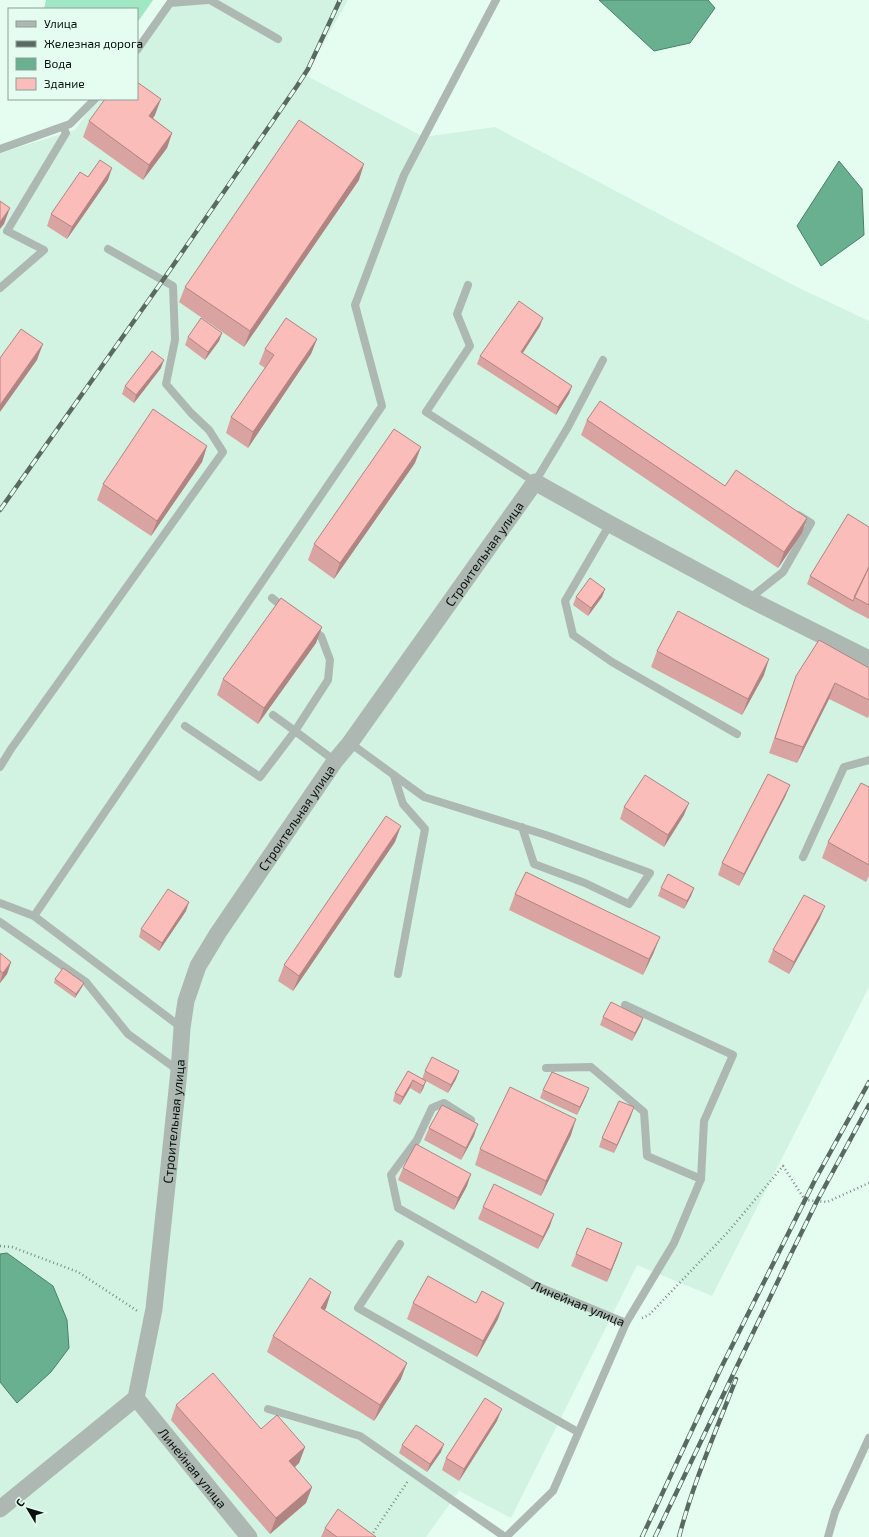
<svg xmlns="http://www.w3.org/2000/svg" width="869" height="1537" font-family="'Exo 2',sans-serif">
<rect width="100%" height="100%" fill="#e4fdf0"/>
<path fill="#d2f3e1" d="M 169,0 L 348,0 L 305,75 L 424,137 L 495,127 L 795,286 L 869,321 L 869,987 L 712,1296 L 637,1265 L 511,1518 L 459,1491 L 426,1537 L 0,1537 L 0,153 L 75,130 L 97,99 L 137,99 L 137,44 Z"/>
<path fill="#a0e8c4" d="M 46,0 L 153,0 L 137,23 L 137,9 L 44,9 Z"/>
<path fill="#68b08f" stroke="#4b8068" d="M 599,0 L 708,0 L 715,8 L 690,43 L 654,51 Z
M 839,161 L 862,189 L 864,235 L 821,266 L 797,226 Z
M 7,1253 L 53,1286 L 67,1320 L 69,1348 L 51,1372 L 17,1403 L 0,1382 L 0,1254 Z"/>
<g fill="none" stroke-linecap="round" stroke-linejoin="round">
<path stroke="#7a8c83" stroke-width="2.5" stroke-dasharray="1 3" stroke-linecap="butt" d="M 0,1246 L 12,1247 L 78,1272 L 139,1312
M 642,1318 L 649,1315 L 728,1232 L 783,1166 L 805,1200 L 827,1202 L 869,1183
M 371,1536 L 408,1481"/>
<g stroke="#adb8b2" stroke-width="8">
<path d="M 210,0 L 278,39"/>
<path d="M 137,50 L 170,3 L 208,0"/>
<path d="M 0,149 L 70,124 L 95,99"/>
<path d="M 468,285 L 457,314 L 470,346 L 426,412 L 535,482 L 568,427 L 603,360"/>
<path d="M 0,288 L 44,250 L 7,231 L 66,133 L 63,127"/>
<path d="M 610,524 L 565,601 L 573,635 L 612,662 L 737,734"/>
<path d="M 272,598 L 286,609"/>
<path d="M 749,599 L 783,572 L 811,523 L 798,515"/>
<path d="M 311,628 L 321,636 L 330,660 L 328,680 L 295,731 L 335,761"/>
<path d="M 185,726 L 260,777 L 295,731 L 273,715"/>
<path d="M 350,743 L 424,797 L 546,835 L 650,873 L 629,904 L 585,883 L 534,864 L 522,827"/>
<path d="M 0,767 L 11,749 L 223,452 L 209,430 L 191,413 L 166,384 L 175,340 L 173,286 L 108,249"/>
<path d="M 394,776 L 403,804 L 425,829 L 398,974"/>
<path d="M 803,857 L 844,767 L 869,760"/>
<path d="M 0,903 L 34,916"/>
<path d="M 0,922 L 86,982 L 128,1034 L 179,1071"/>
<path d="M 625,1005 L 733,1055 L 704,1121 L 701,1179"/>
<path d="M 182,1028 L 34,916 L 382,406 L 355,305 L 404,175 L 496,0"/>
<path d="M 546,1068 L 591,1067 L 644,1112 L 647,1156 L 701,1179 L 674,1243 L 626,1323"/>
<path id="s1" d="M 471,1120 L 444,1103 L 432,1108 L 417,1140 L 391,1175 L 398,1208 L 534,1285 L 626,1323 L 553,1491 L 506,1537"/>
<path d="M 400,1244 L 358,1308 L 578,1432"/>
<path d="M 268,1409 L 360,1436 L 505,1537"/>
<path d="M 828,1537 L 835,1512 L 869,1438"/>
</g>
<g stroke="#adb8b2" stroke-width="17">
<path id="s2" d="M 136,1398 L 249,1537"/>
<path id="s3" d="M 0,1509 L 136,1398 L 154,1309 L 179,1071 L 182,1028 L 186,1001 L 198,966 L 218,933 L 335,761 L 350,743 L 535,482 L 610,524 L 749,599 L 869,659"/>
</g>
<g stroke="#5a6961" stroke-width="4.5">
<path id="rail" d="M 0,510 L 163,280 L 297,86 L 308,69 L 340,0
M 642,1537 L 720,1370 L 815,1180 L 869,1082
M 655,1537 L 789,1258 L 817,1201 L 869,1105
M 679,1537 C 693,1483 716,1431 736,1379"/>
</g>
<use href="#rail" stroke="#e4fdf0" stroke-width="3" stroke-dasharray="9" stroke-linecap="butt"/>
</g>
<path fill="#d8a3a0" d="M 155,115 L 153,118 L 172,133 L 167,148 L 143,180 L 83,137 L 89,121 Z
M 88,177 L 108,180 L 67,239 L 47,226 L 51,214 Z
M 359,180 L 244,347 L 179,302 L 185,287 Z
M 540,326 L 523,353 L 572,386 L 569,394 L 556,415 L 477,364 L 480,356 Z
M 222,333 L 219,341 L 205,360 L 185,345 L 188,337 Z
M 317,339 L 311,354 L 248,448 L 226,433 L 231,417 L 265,368 L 259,364 L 265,349 Z
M 161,368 L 134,403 L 122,394 L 125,386 Z
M 587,420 L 725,486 L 802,533 L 778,568 L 581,435 Z
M 207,446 L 202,462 L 151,536 L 97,500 L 103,484 Z
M 415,463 L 334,579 L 308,560 L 314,544 Z
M 869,527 L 869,619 L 850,609 L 807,584 L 810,576 Z
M 605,589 L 602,597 L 588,616 L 573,605 L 576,597 Z
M 322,627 L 316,643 L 258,724 L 217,695 L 223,679 Z
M 657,651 L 764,675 L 742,715 L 651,667 Z
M 869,668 L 869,715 L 868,718 L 829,699 L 797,763 L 769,753 L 796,676 Z
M 790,785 L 785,797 L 739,886 L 718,875 L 722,863 Z
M 869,787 L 869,876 L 866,882 L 822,858 L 828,842 Z
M 624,807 L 684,815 L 664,847 L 620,819 Z
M 395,842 L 293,991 L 278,981 L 284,965 Z
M 661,888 L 694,888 L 691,896 L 684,909 L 658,896 Z
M 515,894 L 654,952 L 643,975 L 509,910 Z
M 186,911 L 159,951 L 139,937 L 141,929 Z
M 820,918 L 789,974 L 768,962 L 773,950 Z
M 0,953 L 11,962 L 7,974 L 0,983 Z
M 55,979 L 84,983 L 82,987 L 75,998 L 54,983 Z
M 603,1017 L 643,1018 L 640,1026 L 632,1041 L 600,1025 Z
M 408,1071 L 422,1079 L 425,1071 L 459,1071 L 456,1079 L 448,1093 L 426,1081 L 423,1089 L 420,1094 L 410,1088 L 400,1105 L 393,1101 L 395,1093 Z
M 543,1090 L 586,1096 L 577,1115 L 540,1098 Z
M 631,1116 L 614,1153 L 599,1147 L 602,1138 Z
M 429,1128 L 474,1136 L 461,1160 L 424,1140 Z
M 571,1135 L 541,1196 L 475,1165 L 480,1149 Z
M 403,1168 L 467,1186 L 454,1210 L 398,1180 Z
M 483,1207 L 550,1226 L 538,1249 L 478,1219 Z
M 622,1243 L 618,1255 L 607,1282 L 571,1266 L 576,1254 Z
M 331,1292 L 326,1308 L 324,1310 L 401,1379 L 374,1421 L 267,1352 L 273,1336 Z
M 413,1303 L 498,1319 L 477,1357 L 407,1319 Z
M 176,1405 L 261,1429 L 305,1447 L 299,1463 L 295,1467 L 312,1487 L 306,1503 L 270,1534 L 171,1420 Z
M 497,1421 L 459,1481 L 442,1470 L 446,1458 Z
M 402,1445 L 441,1452 L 427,1472 L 399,1453 Z
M 325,1528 L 376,1537 L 321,1537 Z"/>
<path fill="#b08482" d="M 161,99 L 155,115 L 143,132 L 149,116 Z
M 172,133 L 167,148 L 143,180 L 149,165 Z
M 364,164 L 359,180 L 244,347 L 250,331 Z
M 112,168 L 108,180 L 67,239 L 72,227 Z
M 10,208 L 4,224 L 0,229 L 0,222 Z
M 543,318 L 540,326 L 518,360 L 521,352 Z
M 222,333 L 219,341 L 205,360 L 208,352 Z
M 317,339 L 311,354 L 248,448 L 253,432 Z
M 43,344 L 37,360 L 0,412 L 0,405 Z
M 164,360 L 161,368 L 134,403 L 136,395 Z
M 572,386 L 569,394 L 556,415 L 558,407 Z
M 207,446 L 202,462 L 151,536 L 157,521 Z
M 421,447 L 415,463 L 334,579 L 340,563 Z
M 807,518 L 802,533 L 778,568 L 784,552 Z
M 605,589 L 602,597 L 588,616 L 591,608 Z
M 322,627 L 316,643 L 258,724 L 264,708 Z
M 769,659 L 764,675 L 742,715 L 748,699 Z
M 835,683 L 829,699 L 797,763 L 803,747 Z
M 790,785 L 785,797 L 739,886 L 744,874 Z
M 689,803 L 684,815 L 664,847 L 668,835 Z
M 401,826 L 395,842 L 293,991 L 299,976 Z
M 694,888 L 691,896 L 684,909 L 687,901 Z
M 189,902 L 186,911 L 159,951 L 162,943 Z
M 825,906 L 820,918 L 789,974 L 794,962 Z
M 660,937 L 654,952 L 643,975 L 649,959 Z
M 11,962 L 7,974 L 0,983 L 0,982 L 3,973 Z
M 84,983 L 82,987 L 75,998 L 76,994 Z
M 643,1018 L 640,1026 L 632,1041 L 635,1033 Z
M 459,1071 L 456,1079 L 448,1093 L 451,1085 Z
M 413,1080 L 410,1088 L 400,1105 L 403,1097 Z
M 426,1081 L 423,1089 L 420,1094 L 423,1086 Z
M 589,1088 L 586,1096 L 577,1115 L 580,1107 Z
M 634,1107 L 631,1116 L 614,1153 L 617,1145 Z
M 576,1119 L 571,1135 L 541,1196 L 546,1181 Z
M 478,1124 L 474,1136 L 461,1160 L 466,1148 Z
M 471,1174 L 467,1186 L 454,1210 L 458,1198 Z
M 554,1214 L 550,1226 L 538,1249 L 543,1237 Z
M 622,1243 L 618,1255 L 607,1282 L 611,1270 Z
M 331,1292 L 326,1308 L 316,1324 L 321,1308 Z
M 504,1303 L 498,1319 L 477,1357 L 483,1341 Z
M 407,1363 L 401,1379 L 374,1421 L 380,1405 Z
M 502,1409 L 497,1421 L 459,1481 L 464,1469 Z
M 444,1444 L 441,1452 L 427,1472 L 430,1464 Z
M 305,1447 L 299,1463 L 284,1477 L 289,1461 Z
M 312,1487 L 306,1503 L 270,1534 L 276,1518 Z"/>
<path fill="#fbbdba" stroke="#b08482" d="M 137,82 L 161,99 L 149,116 L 172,133 L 149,165 L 89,121 L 105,99 L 137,99 Z
M 299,120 L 364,164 L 250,331 L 185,287 Z
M 100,160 L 112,168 L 72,227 L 51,214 L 80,172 L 88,177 Z
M 0,201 L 10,208 L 0,222 Z
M 519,301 L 543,318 L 521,352 L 572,386 L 558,407 L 480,356 Z
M 201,318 L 222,333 L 208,352 L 188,337 Z
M 286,318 L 317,339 L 253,432 L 231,417 L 274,355 L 265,349 Z
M 21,329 L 43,344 L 0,405 L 0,358 Z
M 152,351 L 164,360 L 136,395 L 125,386 Z
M 600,401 L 725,486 L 736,470 L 807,518 L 784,552 L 587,420 Z
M 153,409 L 207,446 L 157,521 L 103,484 Z
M 394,429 L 421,447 L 340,563 L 314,544 Z
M 848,514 L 869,527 L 869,567 L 853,601 L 810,576 Z
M 869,567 L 869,605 L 854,597 Z
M 590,578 L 605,589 L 591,608 L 576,597 Z
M 281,598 L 322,627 L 264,708 L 223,679 Z
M 678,611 L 769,659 L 748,699 L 657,651 Z
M 819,640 L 869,668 L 869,700 L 835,683 L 803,747 L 775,738 L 796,676 Z
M 768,774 L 790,785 L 744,874 L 722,863 Z
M 645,775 L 689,803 L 668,835 L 624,807 Z
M 861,783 L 869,787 L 869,865 L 828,842 Z
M 386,816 L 401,826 L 299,976 L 284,965 Z
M 526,872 L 660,937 L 649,959 L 515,894 Z
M 668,874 L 694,888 L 687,901 L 661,888 Z
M 168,889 L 189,902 L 162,943 L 141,929 Z
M 804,895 L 825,906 L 794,962 L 773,950 Z
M 0,953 L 11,962 L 3,973 L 0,971 Z
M 63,968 L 84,983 L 76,994 L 55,979 Z
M 611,1002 L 643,1018 L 635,1033 L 603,1017 Z
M 432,1057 L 459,1071 L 451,1085 L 425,1071 Z
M 408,1071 L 426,1081 L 423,1086 L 413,1080 L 403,1097 L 395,1093 Z
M 552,1072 L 589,1088 L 580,1107 L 543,1090 Z
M 510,1087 L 576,1119 L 546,1181 L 480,1149 Z
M 619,1101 L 634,1107 L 617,1145 L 602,1138 Z
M 442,1105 L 478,1124 L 466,1148 L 429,1128 Z
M 416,1144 L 471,1174 L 458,1198 L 403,1168 Z
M 494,1184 L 554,1214 L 543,1237 L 483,1207 Z
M 587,1228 L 622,1243 L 611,1270 L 576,1254 Z
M 428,1276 L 476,1303 L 482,1291 L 504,1303 L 483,1341 L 413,1303 Z
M 310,1278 L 331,1292 L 321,1308 L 407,1363 L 380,1405 L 273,1336 Z
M 213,1373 L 261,1429 L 277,1415 L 305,1447 L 289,1461 L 312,1487 L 276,1518 L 176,1405 Z
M 485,1398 L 502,1409 L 464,1469 L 446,1458 Z
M 416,1425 L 444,1444 L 430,1464 L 402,1445 Z
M 338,1509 L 376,1537 L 337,1537 L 325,1528 Z"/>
<g text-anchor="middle" stroke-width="3" stroke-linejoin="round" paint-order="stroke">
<g font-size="13" fill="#08110d" stroke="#e4fdf0">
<text dy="5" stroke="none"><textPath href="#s3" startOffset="1115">Строительная улица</textPath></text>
<text dy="5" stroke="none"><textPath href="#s3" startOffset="791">Строительная улица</textPath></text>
<text dy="5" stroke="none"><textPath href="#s3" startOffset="455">Строительная улица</textPath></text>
<text dy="5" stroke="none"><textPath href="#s1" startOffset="362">Линейная улица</textPath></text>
<text dy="5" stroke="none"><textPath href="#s2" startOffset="90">Линейная улица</textPath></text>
</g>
</g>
<rect x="8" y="8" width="130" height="92" fill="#e4fdf0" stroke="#8c9f95"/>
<rect x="16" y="21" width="20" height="6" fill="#adb8b2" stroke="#8c9f95"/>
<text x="44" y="28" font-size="12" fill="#08110d">Улица</text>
<rect x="16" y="41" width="20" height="6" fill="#5a6961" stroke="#8c9f95"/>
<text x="44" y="48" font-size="12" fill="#08110d">Железная дорога</text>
<rect x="16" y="58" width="20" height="12" fill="#68b08f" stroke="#8c9f95"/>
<text x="44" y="68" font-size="12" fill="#08110d">Вода</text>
<rect x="16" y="78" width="20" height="12" fill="#fbbdba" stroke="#8c9f95"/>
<text x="44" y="88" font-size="12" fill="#08110d">Здание</text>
<g transform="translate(28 1509) rotate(308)" stroke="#e4fdf0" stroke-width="3" paint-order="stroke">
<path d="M0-3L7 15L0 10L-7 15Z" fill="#08110d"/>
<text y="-6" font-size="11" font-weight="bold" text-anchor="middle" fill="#08110d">С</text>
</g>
</svg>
